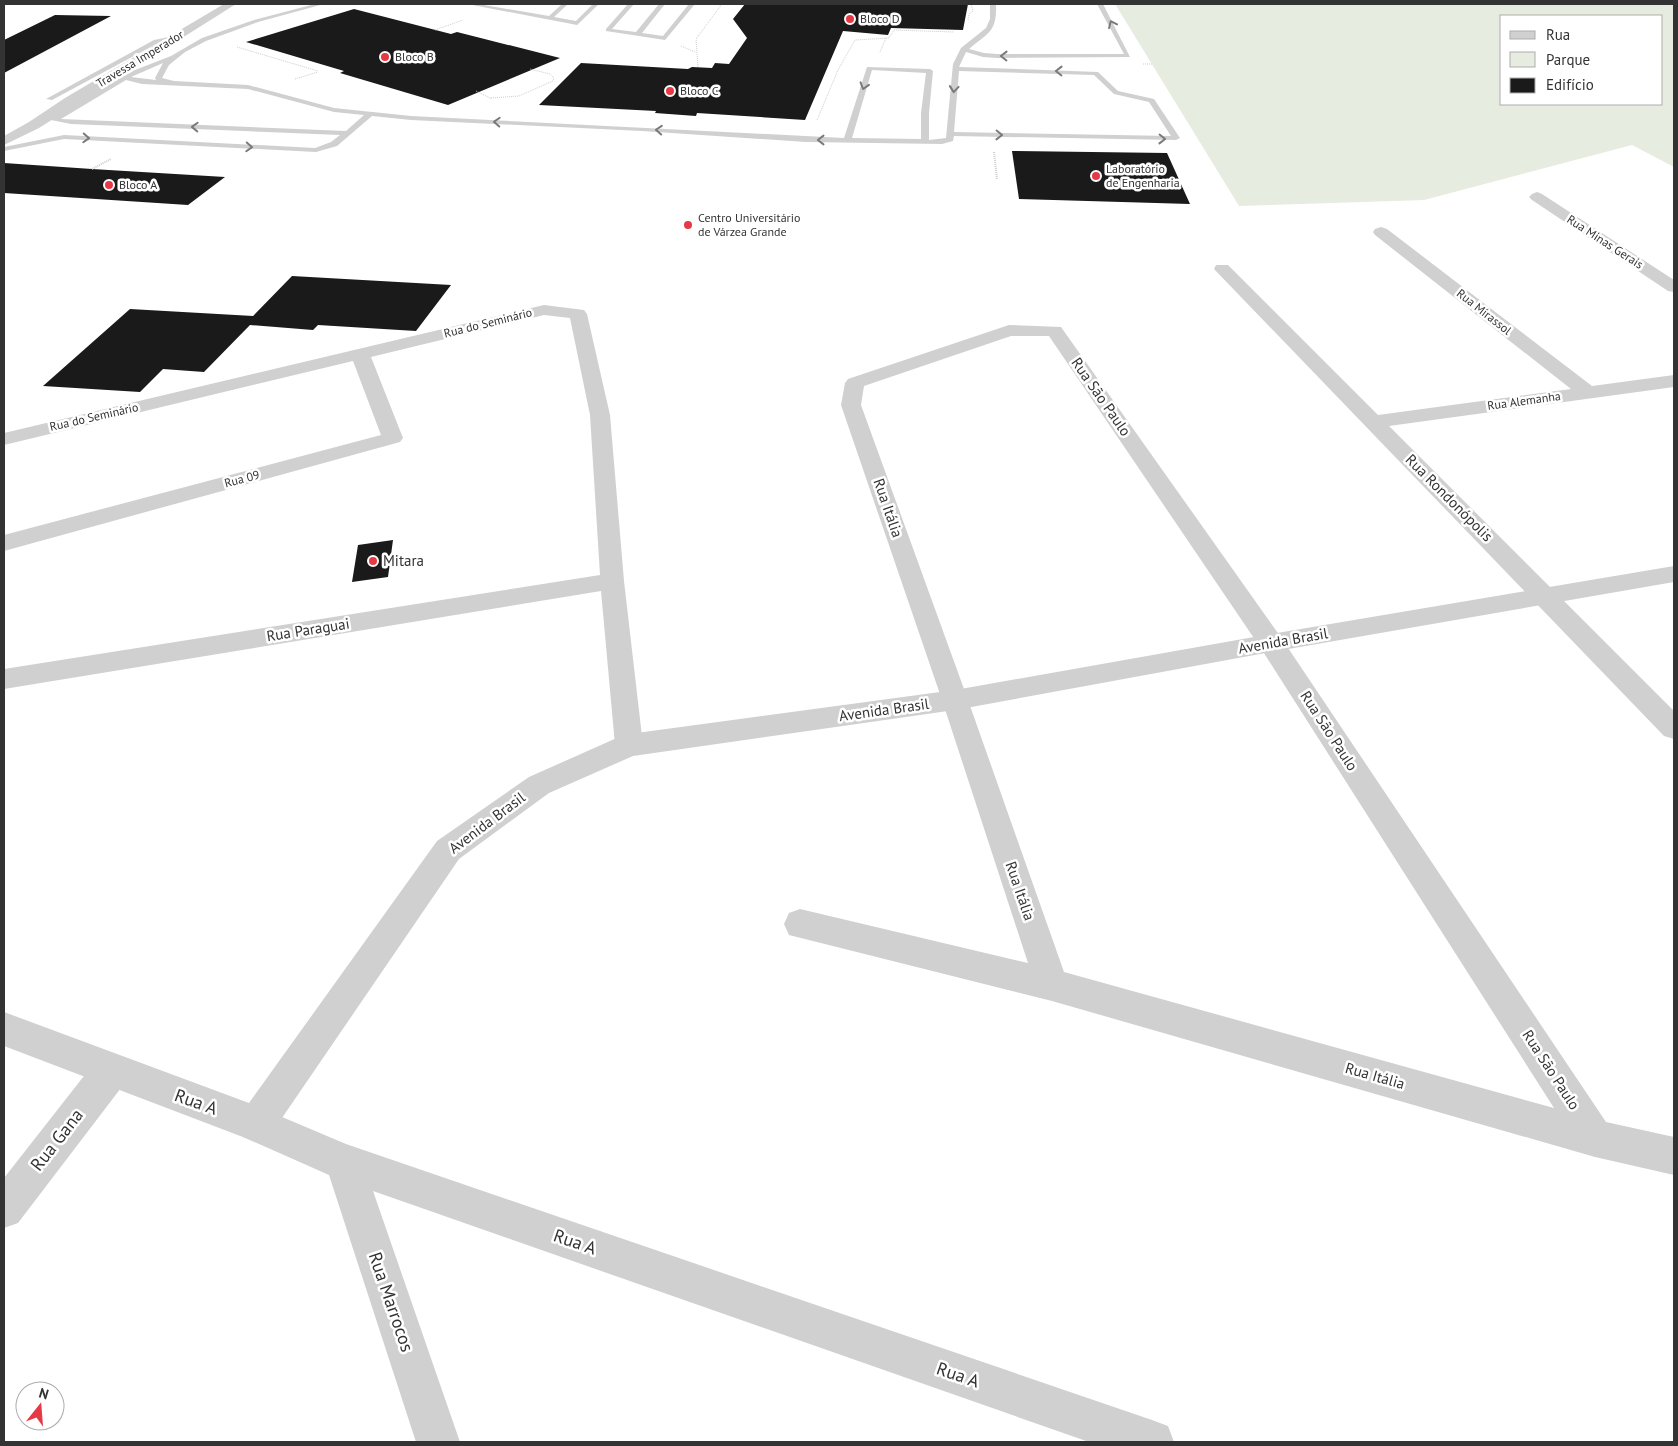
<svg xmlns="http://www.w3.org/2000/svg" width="1678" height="1446" font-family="'PT Sans',sans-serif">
<rect width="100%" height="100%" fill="#fff"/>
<path fill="#e6ecdf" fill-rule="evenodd" d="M 1115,4 L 1674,4 L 1674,167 L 1632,145 L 1424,200 L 1239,206 ZM 1502,16 L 1662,16 L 1662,104 L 1502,104 Z"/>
<path fill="#1a1a1a" d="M 745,4 L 968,4 L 963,30 L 891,28 L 888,35 L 843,31 L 805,120 L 697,113 L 696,116 L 655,113 L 656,111 L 539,105 L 581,63 L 688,69 L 692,67 L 712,68 L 715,63 L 729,64 L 747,38 L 733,19 Z
M 354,9 L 451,34 L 457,32 L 560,58 L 448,105 L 340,73 L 344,71 L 246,42 Z
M 55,15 L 111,16 L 4,73 L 4,40 Z
M 1012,151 L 1167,153 L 1190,204 L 1019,199 Z
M 4,163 L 92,169 L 225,177 L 188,205 L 4,193 Z
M 292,276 L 451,285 L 416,331 L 318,325 L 313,330 L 250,325 L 204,372 L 163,369 L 140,392 L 43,386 L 130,309 L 253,316 Z
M 393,540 L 388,577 L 352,582 L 358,545 Z"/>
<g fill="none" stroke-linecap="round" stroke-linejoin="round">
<path stroke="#cdcdcd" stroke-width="1" stroke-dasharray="1 1" stroke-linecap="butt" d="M 968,20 L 969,14 L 973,11 L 971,4
M 435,30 L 463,20
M 681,46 L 695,52
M 237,47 L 318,71
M 880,52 L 886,38
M 1143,64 L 1152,64
M 698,67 L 696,39 L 722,4
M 295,79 L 318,72
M 476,91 L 492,99
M 491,98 L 519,96 L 553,81 L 554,78 L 550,74 L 530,69
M 817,120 L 838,70 L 855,40 L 889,38 L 894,30 L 954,32"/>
<path stroke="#cdcdcd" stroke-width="2" stroke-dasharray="1 1" stroke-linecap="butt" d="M 994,152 L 997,179
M 92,169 L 111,159"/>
<path fill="#d0d0d0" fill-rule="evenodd" d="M 315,4 L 324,4 L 258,22 L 206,41 L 185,52 L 169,65 L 162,78 L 174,81 L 248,85 L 334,108 L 411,116 L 844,138 L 867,67 L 930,69 L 933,71 L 929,113 L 929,140 L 946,138 L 953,64 L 961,48 L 986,28 L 990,19 L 990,4 L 996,4 C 997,33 988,32 969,49 L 984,53 L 997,54 L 1124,54 L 1097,4 L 1103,4 L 1130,57 L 997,58 L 983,57 L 966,52 L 959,67 L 1098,72 L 1118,91 L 1154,99 L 1180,138 L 1176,140 L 954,136 L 953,141 L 942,144 L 806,142 L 642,131 L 411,120 L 372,116 L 337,146 L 316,152 L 64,139 L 4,151 L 4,147 L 64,135 L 315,148 L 331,142 L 340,135 L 71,124 L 51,120 L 59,112 L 135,70 L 171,56 L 202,38 L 254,20 ZM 163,63 L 155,78 L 156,80 L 131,77 ZM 872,70 L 926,73 L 921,113 L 921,139 L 852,138 ZM 959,71 L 1094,75 L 1114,94 L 1149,102 L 1171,136 L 954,132 ZM 126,80 L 142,84 L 248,89 L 334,112 L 364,115 L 346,131 L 61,119 Z
M 467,4 L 478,4 L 549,16 L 562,4 L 568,4 L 554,17 L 576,21 L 593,4 L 599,4 L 577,25 Z
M 628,4 L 634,4 L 612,29 L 636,32 L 659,4 L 665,4 L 642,33 L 663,36 L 689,4 L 695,4 L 665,40 L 606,31 L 606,29 Z
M 179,35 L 181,36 L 181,38 L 158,43 L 52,100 L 46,99 L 154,40 Z"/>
<path fill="#d0d0d0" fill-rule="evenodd" d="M 224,4 L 236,4 L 39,128 L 4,145 L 4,136 L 29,122 L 65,98 Z
M 1537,192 L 1542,194 L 1674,280 L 1674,292 L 1668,291 L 1532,200 L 1529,197 L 1532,194 Z
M 1381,227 L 1387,229 L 1592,386 L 1674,375 L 1674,387 L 1389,426 L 1674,711 L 1674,739 L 1664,736 L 1214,269 L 1216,265 L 1228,265 L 1378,415 L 1571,389 L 1375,235 L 1373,232 L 1375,229 Z
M 544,305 L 584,310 L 587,314 L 610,415 L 624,581 L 643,745 L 639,753 L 629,756 L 619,753 L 615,745 L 601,591 L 4,689 L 4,669 L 600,575 L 590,415 L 570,318 L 544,315 L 371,357 L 403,438 L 400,442 L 4,551 L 4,535 L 381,435 L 353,361 L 4,445 L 4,433 Z
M 1009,325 L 1061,327 L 1280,636 L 1606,1122 L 1674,1137 L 1674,1175 L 1595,1157 L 1052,1001 L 789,935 L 784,924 L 789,913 L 800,909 L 1028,963 L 942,700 L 841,405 L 845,383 L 848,379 ZM 1011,336 L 1049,336 L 1262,650 L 1554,1108 L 1064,972 L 968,700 L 861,405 L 864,386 Z
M 111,1053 L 124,1058 L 129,1071 L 124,1084 L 18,1223 L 4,1228 L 4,1178 L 98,1058 Z
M 256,1106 L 346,1144 L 1152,1420 L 1168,1426 L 1174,1442 L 1089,1442 L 373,1191 L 460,1442 L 416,1442 L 329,1175 L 243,1137 L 238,1124 L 243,1111 Z"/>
<path fill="#d0d0d0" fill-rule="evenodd" d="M 1674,566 L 1674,582 L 1271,652 L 955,710 L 633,756 L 549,793 L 459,859 L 269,1137 L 256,1142 L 4,1046 L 4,1012 L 249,1103 L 437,841 L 529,777 L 619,737 L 629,734 L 955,690 L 1271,634 Z"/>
</g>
<defs><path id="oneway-chevron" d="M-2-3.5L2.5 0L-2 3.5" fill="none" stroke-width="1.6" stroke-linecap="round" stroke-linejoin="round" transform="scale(1.25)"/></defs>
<g stroke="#7a7a7a">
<use href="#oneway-chevron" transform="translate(1112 24) rotate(-115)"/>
<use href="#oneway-chevron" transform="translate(1004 56) rotate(-179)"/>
<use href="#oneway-chevron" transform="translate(1059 71) rotate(-179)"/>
<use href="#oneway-chevron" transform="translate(864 86) rotate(107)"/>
<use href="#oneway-chevron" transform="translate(954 89) rotate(95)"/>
<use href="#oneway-chevron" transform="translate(497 122) rotate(-177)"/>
<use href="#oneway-chevron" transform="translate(195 127) rotate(-178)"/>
<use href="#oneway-chevron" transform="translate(659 130) rotate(-176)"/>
<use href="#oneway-chevron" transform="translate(999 135) rotate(1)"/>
<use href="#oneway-chevron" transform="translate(86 138) rotate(3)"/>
<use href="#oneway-chevron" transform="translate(1162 139) rotate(1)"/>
<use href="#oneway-chevron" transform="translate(821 140) rotate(-180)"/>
<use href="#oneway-chevron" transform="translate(249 147) rotate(3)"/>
</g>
<g fill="#e63946" stroke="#fff" stroke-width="2">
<circle cx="850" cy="19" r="5"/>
<circle cx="385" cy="57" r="5"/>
<circle cx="670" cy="91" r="5"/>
<circle cx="1096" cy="176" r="5"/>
<circle cx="109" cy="185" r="5"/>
<circle cx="688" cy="225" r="5"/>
<circle cx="373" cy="561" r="5"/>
</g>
<g text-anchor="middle" stroke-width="5" stroke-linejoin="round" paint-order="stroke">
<g font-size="12" fill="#333" stroke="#fff" text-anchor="start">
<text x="860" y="23">Bloco D</text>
<text x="395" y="61">Bloco B</text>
<text x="680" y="95">Bloco C</text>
<text x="1106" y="173">Laboratório<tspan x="1106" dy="14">de Engenharia</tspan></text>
<text x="119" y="189">Bloco A</text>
<text x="698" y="222">Centro Universitário<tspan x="698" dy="14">de Várzea Grande</tspan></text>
</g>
<g font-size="12" fill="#333" stroke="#fff">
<text transform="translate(140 59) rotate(-31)" y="4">Travessa Imperador</text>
<text transform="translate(1605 242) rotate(33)" y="4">Rua Minas Gerais</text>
<text transform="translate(1484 312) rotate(38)" y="4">Rua Mirassol</text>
<text transform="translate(488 323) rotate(-14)" y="4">Rua do Seminário</text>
<text transform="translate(1524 401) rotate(-8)" y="4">Rua Alemanha</text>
<text transform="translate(94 417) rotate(-13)" y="4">Rua do Seminário</text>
<text transform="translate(242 479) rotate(-15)" y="4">Rua 09</text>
</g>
<g font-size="15" fill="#333" stroke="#fff">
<text transform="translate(1101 397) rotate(55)" y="5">Rua São Paulo</text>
<text transform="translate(1449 498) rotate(45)" y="5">Rua Rondonópolis</text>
<text transform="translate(888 508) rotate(71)" y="5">Rua Itália</text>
<text transform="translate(308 630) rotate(-9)" y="5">Rua Paraguai</text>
<text transform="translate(1283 641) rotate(-10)" y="5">Avenida Brasil</text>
<text transform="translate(884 710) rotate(-8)" y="5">Avenida Brasil</text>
<text transform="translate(1329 731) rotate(57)" y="5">Rua São Paulo</text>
<text transform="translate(487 823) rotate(-37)" y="5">Avenida Brasil</text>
<text transform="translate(1020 891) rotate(71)" y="5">Rua Itália</text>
<text transform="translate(1551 1070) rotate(57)" y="5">Rua São Paulo</text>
<text transform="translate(1375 1076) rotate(16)" y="5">Rua Itália</text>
</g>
<g font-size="15" fill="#333" stroke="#fff" text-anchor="start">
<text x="383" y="566">Mitara</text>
</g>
<g font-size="18" fill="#333" stroke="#fff">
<text transform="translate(196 1102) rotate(20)" y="6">Rua A</text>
<text transform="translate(57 1140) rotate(-52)" y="6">Rua Gana</text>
<text transform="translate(575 1242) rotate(19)" y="6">Rua A</text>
<text transform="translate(391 1302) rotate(71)" y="6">Rua Marrocos</text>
<text transform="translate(958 1375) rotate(19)" y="6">Rua A</text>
</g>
</g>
<rect width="1678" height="1446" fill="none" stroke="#333333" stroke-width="10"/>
<rect x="1500" y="15" width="162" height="90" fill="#ffffff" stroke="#adadad"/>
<rect x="1510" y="31" width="25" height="8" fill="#d0d0d0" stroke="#adadad"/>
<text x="1546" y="40" font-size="15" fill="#333333">Rua</text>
<rect x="1510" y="52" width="25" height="15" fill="#e6ecdf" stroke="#adadad"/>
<text x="1546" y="65" font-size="15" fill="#333333">Parque</text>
<rect x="1510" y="78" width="25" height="15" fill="#1a1a1a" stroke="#adadad"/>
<text x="1546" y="90" font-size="15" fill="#333333">Edifício</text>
<g transform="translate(40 1406) rotate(17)"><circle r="24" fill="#ffffff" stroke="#adadad"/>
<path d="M0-4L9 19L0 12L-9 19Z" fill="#e63946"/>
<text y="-8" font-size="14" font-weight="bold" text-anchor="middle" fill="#333333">N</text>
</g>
</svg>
